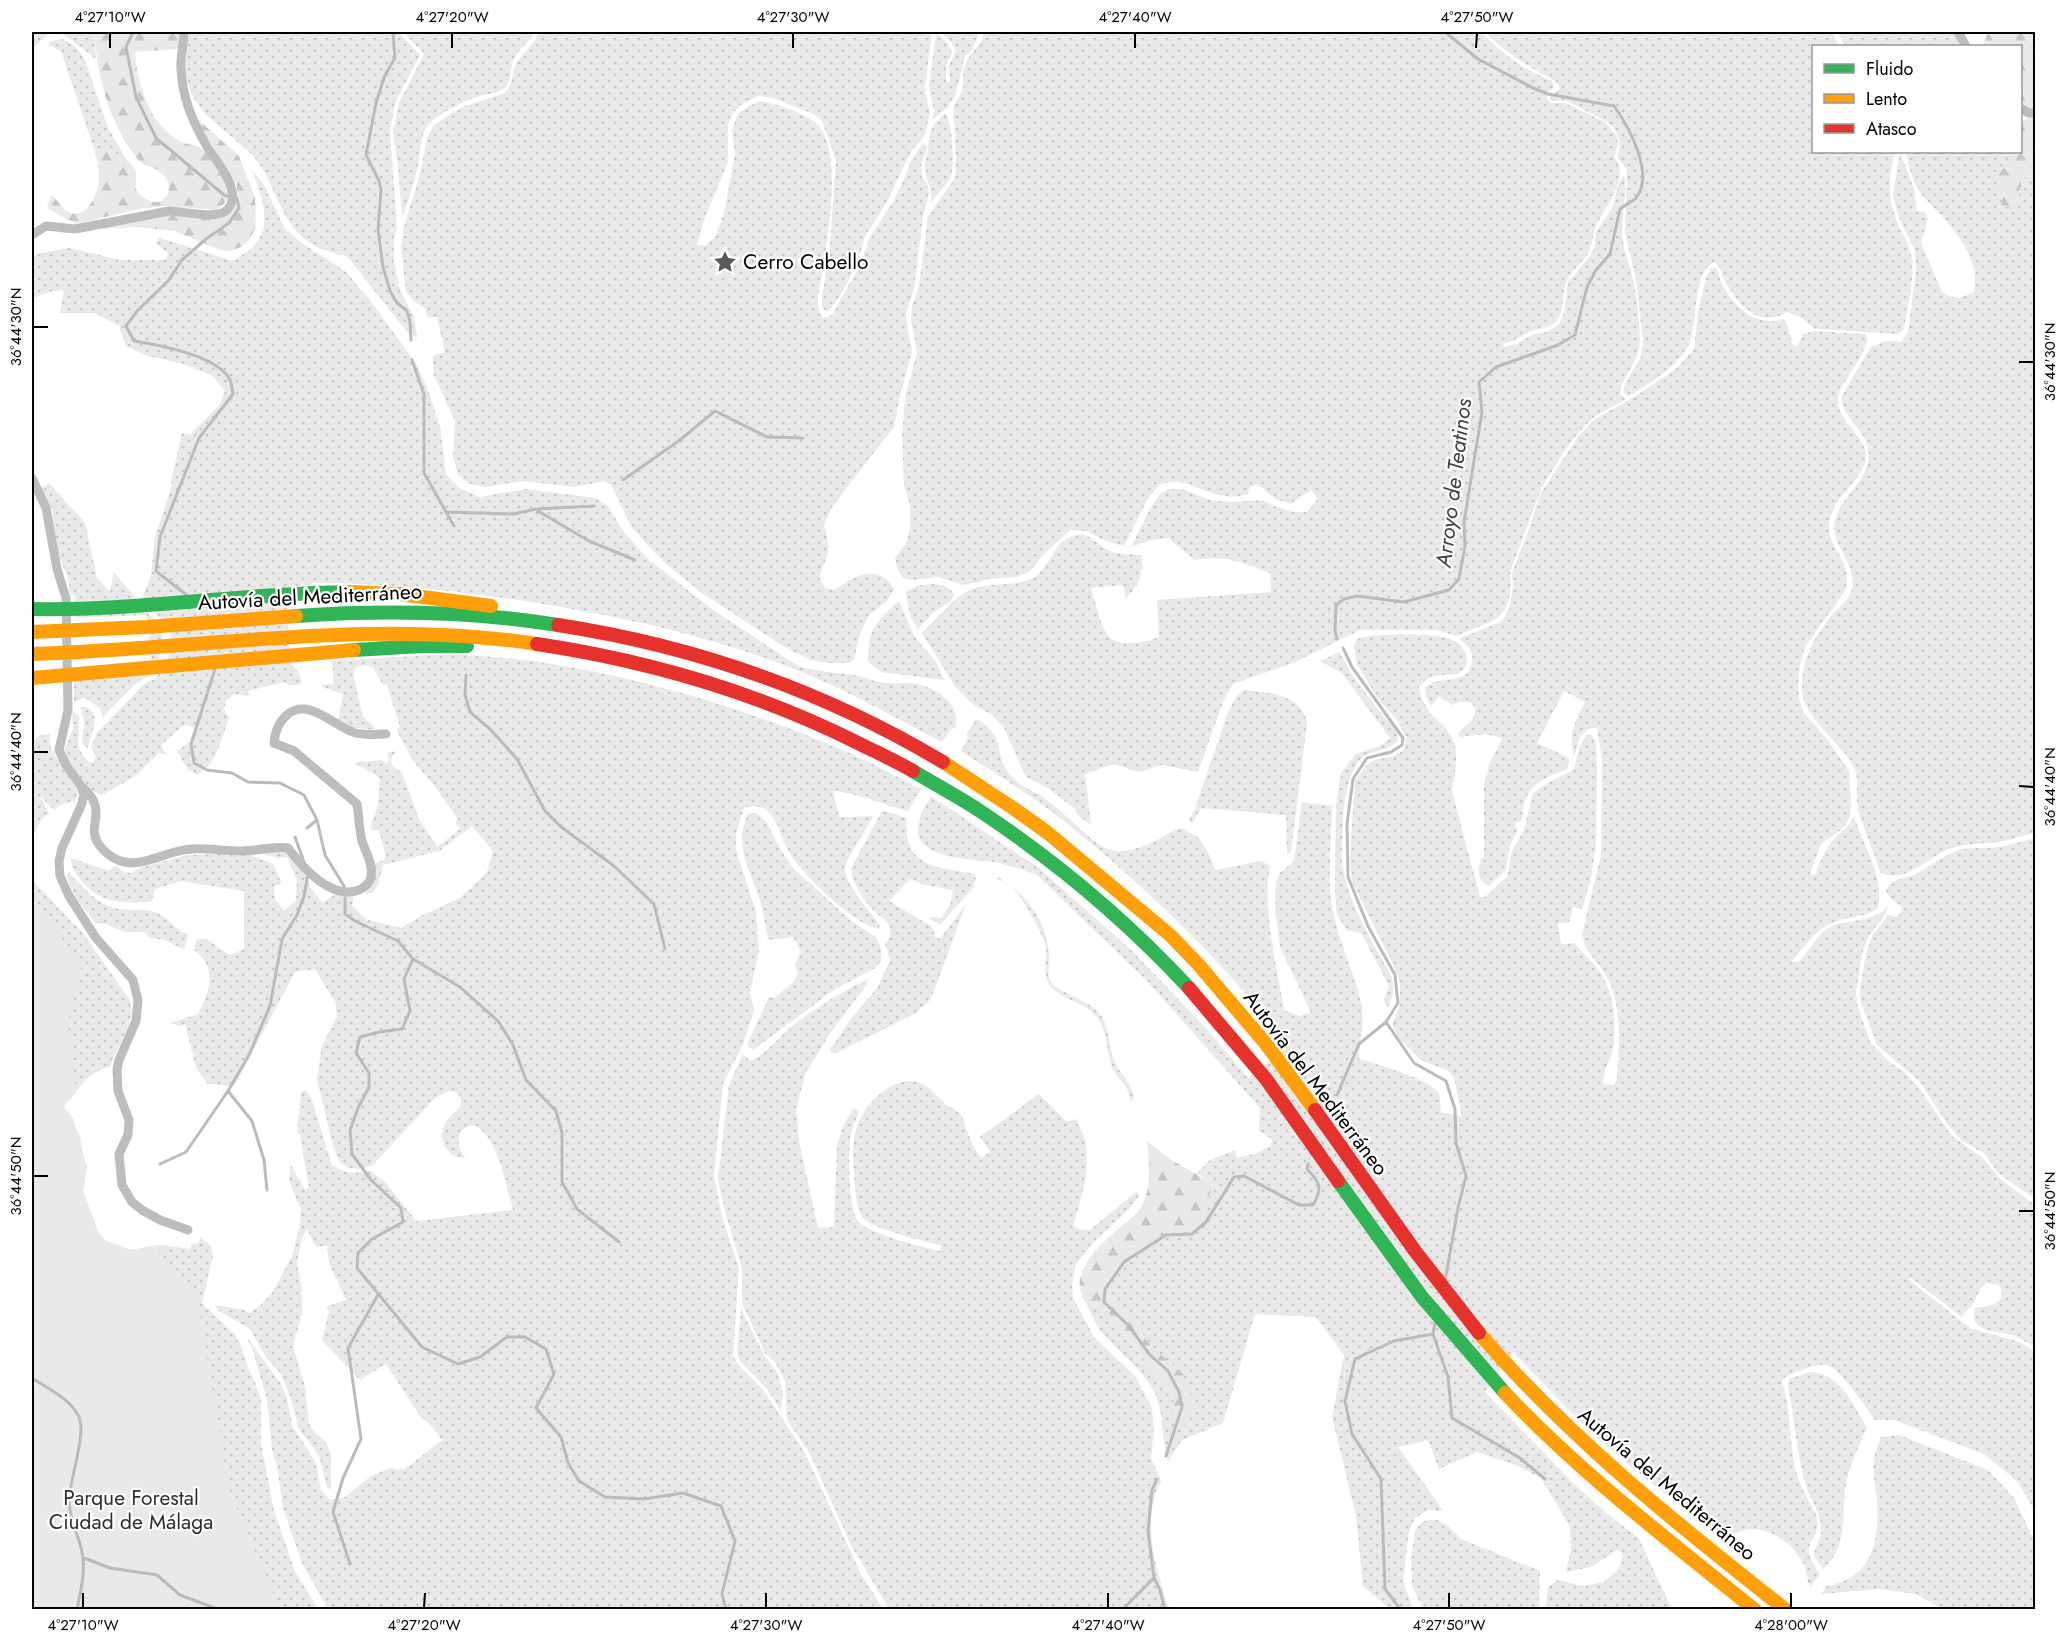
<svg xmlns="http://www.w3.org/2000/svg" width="2067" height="1641" font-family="Jost,sans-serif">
<defs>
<pattern id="grass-dots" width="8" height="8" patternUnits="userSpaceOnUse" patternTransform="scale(1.5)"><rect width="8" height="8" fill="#e9e9e9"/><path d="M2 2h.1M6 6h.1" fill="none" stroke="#c6c6c6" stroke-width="1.8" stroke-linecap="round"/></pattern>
<pattern id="forest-firs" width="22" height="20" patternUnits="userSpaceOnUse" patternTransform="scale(1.5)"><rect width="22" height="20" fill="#e9e9e9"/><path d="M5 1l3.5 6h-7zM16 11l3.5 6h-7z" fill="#c6c6c6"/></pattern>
</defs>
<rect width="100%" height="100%" fill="#fff"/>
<path fill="url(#grass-dots)" d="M 37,32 L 94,32 L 96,59 L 61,32 L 47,35 L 32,49 L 32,35 Z
M 189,32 L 398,32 L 420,55 L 395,103 L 390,132 L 397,227 L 394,239 L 394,262 L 400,290 L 414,317 L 417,338 L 407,332 L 348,257 C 335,253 317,249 306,240 C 281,221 276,187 258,162 C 238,136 203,122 190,90 C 181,69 188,53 189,32 Z
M 403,32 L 535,32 C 530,43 518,48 513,61 C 510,71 512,83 502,90 C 495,94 487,94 480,96 C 467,99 436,115 428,125 C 419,137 421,153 418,166 C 414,184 408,201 402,219 L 398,165 L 393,132 L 399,103 L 424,54 Z
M 539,32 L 932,32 L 925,86 L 926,97 L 930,112 L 925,135 L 910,153 L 887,202 L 865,236 L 857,265 L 838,299 L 828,312 L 822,308 L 822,298 L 830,247 L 836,160 L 822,121 L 814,114 L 773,98 L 758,96 L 742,104 L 733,113 L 728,124 L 728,162 L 704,220 L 697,245 L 705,246 L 715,237 L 724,213 L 735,155 L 732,130 L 738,114 L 747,107 L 761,101 C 775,104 810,114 819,126 C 843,155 827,242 821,279 C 819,292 814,306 823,318 L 832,315 L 860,265 L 870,237 L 893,202 L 904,179 L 912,159 L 924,142 L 927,148 L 921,165 L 922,177 L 928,186 L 929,194 L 923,216 L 914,289 L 906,313 L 907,326 L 912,352 L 900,396 L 894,427 L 847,487 L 831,509 L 824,525 C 832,553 828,552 819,577 L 825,588 L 835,590 C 853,576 879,562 894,589 L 887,601 L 869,615 L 860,633 L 854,660 L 849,663 L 829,663 L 810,660 L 783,646 L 702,593 L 665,563 L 632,528 L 611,485 L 604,481 L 575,487 L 523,481 L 485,487 L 467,483 L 458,474 L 453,457 L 455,421 L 433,373 L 433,356 L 445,352 L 437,317 L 428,318 L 425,308 L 415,302 L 406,292 L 401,247 L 404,226 L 420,174 L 427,138 L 434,125 L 452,113 L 465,106 L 505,93 L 510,86 L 516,63 L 535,40 Z
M 941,32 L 977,32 L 978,35 L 973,49 L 965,56 L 955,96 L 948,107 L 933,119 L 934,111 L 929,87 L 936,34 C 945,38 949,44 952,53 L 946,66 L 946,82 L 950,82 L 949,65 L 956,51 L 952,43 Z
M 982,32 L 1481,32 C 1501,53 1524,70 1552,81 L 1554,88 L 1548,91 L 1547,100 L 1552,103 L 1565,103 L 1605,122 L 1617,136 L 1618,144 L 1614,157 C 1632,176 1603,210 1595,228 C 1592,237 1593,246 1587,255 C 1581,264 1572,271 1567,280 C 1561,292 1566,309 1557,320 C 1550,329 1541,328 1532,331 C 1522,335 1514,341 1503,344 L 1504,347 L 1516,344 L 1534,334 L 1547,332 L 1559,324 L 1564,313 L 1568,282 L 1590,256 L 1595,246 L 1596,232 L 1612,209 L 1619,182 L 1624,175 C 1628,195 1621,215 1622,235 C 1623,249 1629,262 1632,275 C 1636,291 1642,333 1639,348 C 1636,365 1621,378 1620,394 L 1626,399 L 1594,417 L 1579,432 L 1563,453 L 1541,489 L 1510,572 C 1514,621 1494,620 1456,636 L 1437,630 L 1360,630 L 1293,663 L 1233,684 L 1223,702 L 1198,772 L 1162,765 L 1138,772 L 1114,764 L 1085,774 L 1091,825 L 1080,817 L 1074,808 L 1048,788 L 1026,777 L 1003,726 L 992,715 L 971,703 L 955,686 L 922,633 C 934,622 952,600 966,592 C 987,579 1018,590 1037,575 C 1053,563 1054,537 1078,535 C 1092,533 1098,547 1110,551 C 1119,555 1132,554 1142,555 C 1143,576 1140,583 1126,598 L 1123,585 L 1091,588 C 1095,601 1100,623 1106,633 C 1117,650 1145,642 1159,637 L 1157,600 L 1271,592 L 1270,573 C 1239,562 1228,555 1194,560 L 1169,538 L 1150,540 L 1131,547 L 1150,509 L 1159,495 L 1168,489 L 1182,489 L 1210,500 L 1230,502 L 1263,500 L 1274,506 L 1292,512 L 1307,512 L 1318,499 L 1311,490 L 1290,504 L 1276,499 L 1257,484 L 1250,487 L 1248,494 C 1223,503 1203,487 1179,482 C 1173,481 1166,483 1160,484 L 1147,500 L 1124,546 L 1106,541 L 1086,531 L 1070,530 L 1042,556 L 1034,567 L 1027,573 L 1016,577 L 987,579 L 979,582 L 963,585 L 938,577 L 912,580 L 903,578 L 897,568 L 895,558 L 907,542 L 910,527 L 910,505 L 904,485 L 902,436 L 905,397 L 917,353 L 911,320 L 912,306 L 919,286 L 928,216 L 953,181 L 956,173 L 955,127 L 953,116 L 954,105 L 963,90 L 963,70 L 969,57 L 982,41 L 983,33 Z
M 1485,32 L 1832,32 L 1839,46 L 1814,46 L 1814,152 L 1895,152 C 1889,173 1887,195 1895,216 C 1899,229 1908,241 1911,255 C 1916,276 1907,308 1904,329 L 1898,334 L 1815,329 L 1802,318 L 1787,312 C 1760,329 1738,306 1725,281 C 1721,274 1722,267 1714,262 C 1692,271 1698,325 1689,344 C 1678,367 1653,380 1633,394 L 1627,396 L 1623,392 L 1625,384 L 1641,357 L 1643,341 L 1636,280 L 1625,233 L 1627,170 L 1618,158 C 1624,129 1611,123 1588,112 C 1572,104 1573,100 1553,101 L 1550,98 L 1552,94 L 1559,90 L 1559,86 C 1553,78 1544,75 1535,70 C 1516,58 1500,48 1485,32 Z
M 1838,32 L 1956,32 L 1964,46 L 1845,46 Z
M 63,39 L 76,47 L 85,60 L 108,128 L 125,157 L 94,149 L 61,51 L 48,45 L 51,41 Z
M 945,113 C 952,121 955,163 951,175 C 948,184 937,194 931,202 C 932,186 927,184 925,170 C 924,163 927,157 928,151 C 930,131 929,128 945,113 Z
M 1900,152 L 1914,189 L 1917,211 L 1925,212 L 1928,219 L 1921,243 L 1942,292 C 1952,301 1963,298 1974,292 C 1980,263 1962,240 1944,218 C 1936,209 1926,201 1919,191 C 1912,180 1908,164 1906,152 L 2012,152 L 2017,202 L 2023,178 L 2036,173 L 2035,833 C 2023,835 2011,840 1999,842 C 1984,844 1967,843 1952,848 C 1930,854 1906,886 1880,872 C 1874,850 1863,830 1858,808 C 1855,795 1860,779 1854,767 C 1843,745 1807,719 1803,697 C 1798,666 1813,637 1833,614 C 1839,607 1850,600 1852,589 C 1857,560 1829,545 1835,521 C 1841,494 1874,478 1868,448 C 1865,429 1842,418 1841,397 L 1871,347 L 1885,341 L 1901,342 L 1908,332 L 1916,271 L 1915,250 L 1899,218 L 1893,196 Z
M 252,170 L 264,185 L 285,229 L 303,244 L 345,271 L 369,299 L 417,365 L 428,390 L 440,426 L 446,474 L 459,488 L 480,497 L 526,489 L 595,498 L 607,505 L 623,531 L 647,558 L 713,610 L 798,666 C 816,672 835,672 854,675 C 864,677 875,682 886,683 C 893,684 901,683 909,683 C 934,685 962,702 955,729 L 952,728 L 942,742 C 902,722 862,698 820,680 C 732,641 638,620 544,604 C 467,592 391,583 313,583 L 308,585 L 287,587 L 290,663 L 298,671 L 302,683 L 290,686 L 284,682 L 248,691 L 249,696 L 235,694 L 226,700 L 224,709 L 229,718 C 221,739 217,766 196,775 L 187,768 L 177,751 L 194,739 L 194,728 L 185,724 L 161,745 L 165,754 L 159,753 L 134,777 L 102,795 L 87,789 L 65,757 L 65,749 L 73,728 L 72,711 L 79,716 C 81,736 72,747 89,762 L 93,762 L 96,757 L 91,747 L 96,734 L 144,684 L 155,679 L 166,664 L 173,642 L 168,624 L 141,601 L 151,576 L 155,537 L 172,485 L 171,482 L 182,433 L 190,435 L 220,404 L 225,391 L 213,376 L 184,364 L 148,356 L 126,346 L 119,326 L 95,313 L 60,313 L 64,290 L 53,291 L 32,298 L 32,255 L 69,248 L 120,260 L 166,260 L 168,253 L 157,244 L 156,241 L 160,238 L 233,261 C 240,256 248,252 253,247 C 274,225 261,194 252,170 Z
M 1712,268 L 1716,268 C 1719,273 1719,277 1721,282 C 1732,306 1756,328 1783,319 L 1788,326 L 1792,344 L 1797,347 L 1803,334 L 1815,331 L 1865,334 L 1868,339 C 1864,351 1858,362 1851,372 C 1847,380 1839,388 1838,396 C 1834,423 1872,437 1865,462 C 1858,485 1829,501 1829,526 C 1829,553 1854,560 1845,591 L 1805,647 L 1800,664 L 1798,683 L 1799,698 L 1803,712 L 1828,740 L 1849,771 L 1851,802 L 1850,817 L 1842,829 L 1821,844 L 1810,874 L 1815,875 C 1820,863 1824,851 1833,840 C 1840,832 1851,826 1854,815 C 1862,845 1885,875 1878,908 C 1863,919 1844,916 1828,925 C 1814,932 1802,950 1791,962 L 1798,962 L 1801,959 C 1812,947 1820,930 1835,925 C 1853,919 1877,922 1888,905 L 1885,915 L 1868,937 L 1862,954 L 1856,992 L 1857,1004 L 1870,1042 L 1889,1062 L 1906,1073 L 1919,1088 L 1952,1136 L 1982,1157 L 2000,1179 L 2035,1205 L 2035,1348 C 2029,1344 2022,1339 2015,1336 C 1998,1330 1968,1334 1975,1308 C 1990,1306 2009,1304 1999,1285 L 1987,1283 C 1977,1289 1979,1296 1972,1305 C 1968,1310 1964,1311 1962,1317 L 1911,1278 L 1909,1280 L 1970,1328 L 2022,1343 L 2035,1352 L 2035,1511 L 2017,1481 L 1984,1454 L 1894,1420 L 1875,1420 C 1868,1410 1840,1370 1830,1366 C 1816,1362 1798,1372 1785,1377 L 1782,1381 C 1791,1408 1789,1439 1795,1468 C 1798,1478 1802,1489 1807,1498 C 1810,1504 1816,1512 1817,1519 C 1820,1546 1795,1540 1820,1574 L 1811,1586 L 1808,1583 C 1808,1556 1778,1528 1750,1529 C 1741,1530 1731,1535 1722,1537 L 1646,1479 L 1589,1431 L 1513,1352 L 1485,1392 L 1576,1486 L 1616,1521 L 1638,1537 L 1672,1609 L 1546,1609 L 1548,1587 L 1558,1580 L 1584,1586 L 1604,1582 L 1619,1569 L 1623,1554 L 1617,1550 L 1591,1567 L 1566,1572 L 1571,1549 L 1570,1527 L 1541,1478 L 1516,1465 L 1477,1452 L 1439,1469 L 1428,1440 L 1398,1447 L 1443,1511 L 1428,1510 L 1415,1518 L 1409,1531 L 1403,1581 L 1413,1609 L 1390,1609 L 1363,1586 L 1356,1516 L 1332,1417 L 1344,1355 L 1316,1317 L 1255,1314 L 1223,1423 L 1182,1440 L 1168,1462 C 1161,1440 1165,1415 1155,1394 C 1143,1369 1121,1354 1103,1334 C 1097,1327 1093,1317 1089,1309 L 1100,1306 L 1108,1312 L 1148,1365 L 1172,1390 L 1174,1400 L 1172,1412 L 1183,1374 L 1150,1345 L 1132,1318 L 1109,1300 L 1102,1290 L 1122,1260 L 1166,1233 L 1192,1230 L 1212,1184 L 1197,1173 L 1210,1160 L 1236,1150 L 1236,1158 L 1254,1154 L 1271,1146 L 1272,1139 L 1259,1131 L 1260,1108 L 1148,982 L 1037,875 C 1022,869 1008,865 993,862 C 974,859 929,859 920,839 C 913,825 924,808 931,796 L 1040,869 L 1133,952 L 1206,1028 L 1248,1078 L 1285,1049 C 1263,1010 1233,978 1202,946 C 1156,899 1108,855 1056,815 C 1026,792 993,772 961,751 L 969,737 L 966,735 L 976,719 C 1006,735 993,749 1007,771 C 1015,783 1025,787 1036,793 C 1060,807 1075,827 1097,843 C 1104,848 1114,852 1122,851 C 1134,850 1148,845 1157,840 C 1166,836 1173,829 1182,828 L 1199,838 L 1209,854 L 1215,870 L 1261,861 L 1270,866 C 1262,908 1277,968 1284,1010 L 1299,1016 L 1311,1012 L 1280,947 L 1275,909 L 1276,882 L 1280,873 L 1294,861 L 1302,802 L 1332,806 C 1332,841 1326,877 1333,911 C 1339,944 1356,975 1362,1008 C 1365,1025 1359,1042 1359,1059 C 1374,1063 1433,1080 1439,1094 C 1441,1099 1440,1107 1441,1112 L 1462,1117 L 1454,1077 L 1447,1070 L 1422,1061 L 1399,1038 L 1392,1025 L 1400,1004 L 1400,984 L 1393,964 L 1352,882 L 1350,857 L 1355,781 L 1366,765 L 1377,759 L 1392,757 L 1404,750 L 1406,738 L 1398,721 L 1378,699 L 1357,664 L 1354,647 L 1357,639 C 1375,633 1438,632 1455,641 C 1460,644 1464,649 1466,655 C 1467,660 1467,665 1464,669 C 1453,682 1434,666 1419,687 C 1424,719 1447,720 1454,743 C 1459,757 1454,777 1452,791 L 1480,897 L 1485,897 L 1507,877 L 1512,851 L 1524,830 L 1533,793 L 1548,783 L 1573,770 C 1579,757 1577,743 1589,734 L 1592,735 L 1596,744 L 1597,770 L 1596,846 L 1591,878 L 1582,909 L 1573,907 L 1569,922 L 1558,923 L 1561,944 L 1574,943 C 1582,952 1592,961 1599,971 C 1614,991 1617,1024 1613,1048 C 1610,1060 1603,1072 1603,1084 L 1614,1085 L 1617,1079 C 1619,1044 1623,1009 1607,977 C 1599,962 1583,951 1582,934 L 1601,855 L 1602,759 L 1597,728 L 1590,728 C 1576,737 1580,743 1574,756 C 1568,733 1575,722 1585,702 L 1564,691 L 1537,743 L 1567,757 L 1569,761 L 1567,769 C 1537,781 1524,786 1522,821 L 1515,822 L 1517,831 L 1509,847 L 1506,870 L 1489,886 C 1474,880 1480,868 1481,858 L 1484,858 L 1484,784 L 1489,765 L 1502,738 L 1486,734 L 1460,737 L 1458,734 C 1462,728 1472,722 1474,716 C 1480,701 1462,699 1452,705 L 1439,696 L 1431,706 L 1427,699 L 1425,688 C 1438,673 1468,688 1472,662 C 1474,650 1468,646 1459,639 L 1502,621 L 1509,609 L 1513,587 L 1512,573 L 1530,527 L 1536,506 L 1542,491 L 1580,434 L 1595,419 L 1636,396 L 1677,368 L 1694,349 L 1698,312 L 1707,275 Z
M 50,484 L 85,523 L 97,578 L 110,592 L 114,572 L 160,627 L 163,643 L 158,664 L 150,674 L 134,685 L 103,717 L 100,708 L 84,697 L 74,703 L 74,668 L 151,660 L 147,615 L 76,618 L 75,597 L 73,594 L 70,594 L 68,577 L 57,553 L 52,508 L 44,500 L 39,488 Z
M 929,584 C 940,584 949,585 954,595 L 951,601 L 934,612 L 918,629 L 910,616 L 906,592 L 917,586 Z
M 899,601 L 914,636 L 936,662 L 944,680 L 880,672 L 868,661 C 868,628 877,621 899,601 Z
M 1339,652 L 1353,676 L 1373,703 L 1396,730 L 1398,741 C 1386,753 1368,749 1358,762 C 1347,778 1344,800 1343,819 C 1343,833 1341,848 1342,861 C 1347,902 1371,940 1391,975 C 1395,988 1393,998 1387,1009 L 1384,1000 L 1389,986 L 1361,933 L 1347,930 L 1337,915 L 1335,891 L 1336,806 L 1341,773 L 1356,754 L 1382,745 L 1390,738 L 1342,673 L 1320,661 Z
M 448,654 C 476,656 505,657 534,661 C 642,677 756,711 856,756 C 878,766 899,778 921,789 L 908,811 C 883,805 859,793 833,791 L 839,817 L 873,816 C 868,827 847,858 845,866 C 842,882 871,911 880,926 L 878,929 C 854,924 800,873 788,850 C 781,838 778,819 766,810 C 759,805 751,806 744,808 L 736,834 L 736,850 L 756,912 L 759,951 L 750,992 L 754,1011 L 743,1044 L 723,1084 L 714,1176 L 722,1216 L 739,1269 L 733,1356 L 738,1364 L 764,1391 L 805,1453 L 861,1574 L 883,1609 L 326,1609 L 325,1604 L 302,1563 L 283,1508 L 277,1466 L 272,1450 L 267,1399 L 252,1348 L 246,1336 L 281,1384 L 287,1399 L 293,1427 L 316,1463 L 321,1490 L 330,1500 L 345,1497 L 371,1476 L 393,1467 L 395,1470 L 405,1469 L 442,1440 L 432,1426 L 420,1416 L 386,1364 L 360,1380 L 322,1340 L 329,1311 L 326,1307 L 346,1300 L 329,1263 L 327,1246 L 316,1247 L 307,1229 L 302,1238 L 297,1262 L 302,1291 L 302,1314 L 293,1346 L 305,1387 L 309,1424 L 315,1433 L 326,1442 L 331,1455 L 331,1489 L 327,1488 L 319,1455 L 299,1429 L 290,1396 L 281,1374 L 266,1357 L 250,1329 L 219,1311 L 215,1305 L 244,1310 L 249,1313 L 260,1306 L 272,1293 L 292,1256 L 300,1225 L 301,1210 L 289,1181 L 291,1165 L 305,1190 L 309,1188 L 300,1134 L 297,1132 L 301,1092 L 306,1090 L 312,1100 L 332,1165 C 346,1175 355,1173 371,1171 L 385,1182 L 416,1221 L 513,1210 C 506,1185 498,1138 475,1125 L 469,1126 L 460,1132 C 457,1142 459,1152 466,1158 C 447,1159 437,1140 445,1124 C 449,1117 456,1111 461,1106 L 461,1099 L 457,1092 L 449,1091 L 435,1098 L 373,1165 L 360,1169 L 348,1168 L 339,1161 L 333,1146 L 317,1079 L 322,1045 L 337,1017 L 335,1002 L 315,969 L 295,972 L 234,1086 L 208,1084 L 196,1068 L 185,1024 L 179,1026 L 171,1023 L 198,1014 C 210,992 218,967 194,950 L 197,939 L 206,939 L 230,955 L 244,949 L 244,891 L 181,881 L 155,889 L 151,902 C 119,902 103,906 80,879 C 75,872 71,867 71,858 L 109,871 L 115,866 L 124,872 L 131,873 L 140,868 L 187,855 L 245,853 L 273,864 L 282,884 L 274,886 L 275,899 L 284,911 L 296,900 L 297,880 L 287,857 L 278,858 L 258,852 L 288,852 L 309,881 L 309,886 L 323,903 L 335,894 L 354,897 L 352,905 L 365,919 L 401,928 L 419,917 L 460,898 L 487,872 L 493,851 L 472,826 L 439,851 L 383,865 L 378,885 L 372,893 L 365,894 L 370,886 L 375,863 L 384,860 L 386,855 L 379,831 L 370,829 L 378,804 L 380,778 L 356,764 L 358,762 L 381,760 L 387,764 L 389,760 L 387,753 L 396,751 L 392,757 L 391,765 L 402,773 L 419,819 L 437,847 L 460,829 L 455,822 L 458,819 L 433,784 L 413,761 L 398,733 L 397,729 L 400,727 L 387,684 L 383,685 L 373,667 L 364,665 L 356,667 L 353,674 L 363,717 L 374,726 L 374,730 L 356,728 L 338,721 L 343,694 L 322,687 L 322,685 L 334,684 L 332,661 Z
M 1244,690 C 1269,693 1300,693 1307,722 L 1291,852 L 1287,854 L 1286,815 L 1201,808 L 1192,824 L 1189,820 L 1195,809 L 1228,712 L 1236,697 Z
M 85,706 C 103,716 91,732 88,748 L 83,745 C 80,727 89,728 80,708 Z
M 50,734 C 50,737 49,740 50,744 C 53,762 88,783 74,802 L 72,801 L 61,805 L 54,810 L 40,796 L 49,814 L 42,818 L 32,838 L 32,743 L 40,735 Z
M 882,811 L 895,814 L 906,818 C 907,829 906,842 912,851 C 924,869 955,870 974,874 L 976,877 L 973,888 L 940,925 L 928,917 L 941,918 L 950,905 L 953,890 L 924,885 L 910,879 L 889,901 L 929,925 L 934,930 L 935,937 L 940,939 L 966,904 L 931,999 L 916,1013 L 836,1053 L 831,1053 L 830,1050 L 850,1020 L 877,988 L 890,961 L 885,944 C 889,939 892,933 890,927 C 887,920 881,917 876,913 C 865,902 852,884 851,868 Z
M 757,813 L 766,822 L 782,852 L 793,868 L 850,920 L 876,937 L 881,948 L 881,961 L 875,968 L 834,990 L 753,1050 L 747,1045 L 769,997 L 774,998 L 793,983 L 798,973 L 795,965 L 801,951 L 793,937 L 768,940 C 765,925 763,908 758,894 C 748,865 734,845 748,814 Z
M 2035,838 L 2036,838 L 2035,1199 L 1998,1173 L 1985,1154 L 1962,1141 L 1948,1125 L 1920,1082 L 1877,1045 L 1861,1003 L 1860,991 L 1866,954 L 1872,936 L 1888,915 L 1897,917 L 1901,913 L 1902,907 L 1890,898 L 1886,891 C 1891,877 1904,880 1916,874 C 1930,867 1942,856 1957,851 C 1970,846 1986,849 1999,847 C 2011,845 2023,841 2035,838 Z
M 69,873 C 84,888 97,905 119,909 C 131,911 145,908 157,913 C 169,918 175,930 188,934 L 185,947 L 183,949 L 165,940 L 149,938 L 145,932 L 125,932 L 106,924 L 96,923 L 76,899 L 66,875 Z
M 995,876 C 1025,891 1047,921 1049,955 C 1050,964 1046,973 1051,982 C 1057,992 1087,1000 1097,1011 C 1111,1024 1107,1046 1115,1062 C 1121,1076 1129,1079 1134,1097 L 1132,1101 L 1130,1100 C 1128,1082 1120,1083 1113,1069 C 1105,1051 1109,1028 1094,1014 C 1081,1001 1059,999 1049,984 C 1041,971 1049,957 1045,944 C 1042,931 1020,893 1010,885 C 1005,881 999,881 995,876 Z
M 32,880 L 82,932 L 129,999 C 139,1021 116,1046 110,1067 C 87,1071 77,1092 63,1107 L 73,1118 L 75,1127 L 80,1136 L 83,1155 L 87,1166 L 83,1191 L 98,1232 L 106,1241 L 131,1250 L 160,1245 L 190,1249 L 192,1244 L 199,1243 L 200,1237 L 211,1246 L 213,1256 L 202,1303 L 235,1335 L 242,1348 L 248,1368 L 256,1385 L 261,1400 L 261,1443 L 274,1511 L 295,1571 L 318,1609 L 116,1610 L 32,1354 Z
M 868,979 L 867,984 L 829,1035 L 805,1074 L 796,1110 L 800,1146 L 818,1228 L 834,1227 L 837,1144 L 844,1124 L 854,1108 L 859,1112 C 856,1119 853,1126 851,1134 C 848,1149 848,1210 858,1221 C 870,1234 921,1247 940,1251 L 942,1246 C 926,1241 873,1229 864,1219 C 857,1211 856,1195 855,1184 C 854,1168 851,1151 855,1134 C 860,1111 884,1081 911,1081 C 928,1081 936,1097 948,1106 C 951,1108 956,1109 959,1113 C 965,1120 966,1130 970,1138 C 972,1145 977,1152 981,1158 L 990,1152 L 980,1137 L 1039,1094 L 1067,1122 L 1076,1119 C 1079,1126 1084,1134 1085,1141 C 1091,1169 1081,1200 1073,1226 L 1081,1230 L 1090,1230 L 1137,1191 L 1139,1196 L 1127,1211 L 1093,1243 L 1076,1264 L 1072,1284 L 1073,1298 L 1094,1337 L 1135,1376 L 1152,1408 L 1154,1431 L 1151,1458 L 1161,1481 C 1140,1522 1156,1568 1169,1609 L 889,1609 L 851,1545 L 809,1452 L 787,1420 L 785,1381 L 775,1362 L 765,1353 L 742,1303 L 742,1268 L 725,1212 L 718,1179 L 729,1085 L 743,1054 L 750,1061 C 767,1054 775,1041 789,1029 C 813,1009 840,993 868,979 Z
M 741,1309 L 763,1353 L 777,1372 L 783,1391 L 781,1411 L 767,1389 L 740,1361 L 737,1353 Z
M 1810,1372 C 1840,1373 1853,1404 1867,1428 C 1858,1448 1848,1467 1845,1490 C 1842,1518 1847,1548 1823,1569 L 1814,1557 C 1814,1546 1821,1541 1821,1531 C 1822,1515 1813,1505 1808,1491 C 1805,1484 1803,1476 1802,1469 C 1795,1441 1794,1413 1788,1386 L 1789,1379 Z
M 1899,1435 L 1988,1470 L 2014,1498 L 2035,1542 L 2035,1609 L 1942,1609 L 1916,1594 L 1880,1589 L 1821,1594 L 1827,1586 C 1872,1579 1880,1540 1877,1501 C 1876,1487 1872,1473 1874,1459 C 1875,1452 1879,1444 1881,1437 Z
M 1429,1520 L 1437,1520 L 1447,1525 L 1461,1539 L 1540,1571 L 1539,1609 L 1423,1609 L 1412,1586 L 1411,1559 L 1415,1531 L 1422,1522 Z"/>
<path fill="url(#forest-firs)" d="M 94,32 L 180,32 L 178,49 L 135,52 C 136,73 145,107 159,123 C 164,129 173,138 180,141 C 186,145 196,144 202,149 C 206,152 210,159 213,164 C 224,179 240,197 216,210 L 165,206 L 139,209 L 76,224 L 47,208 L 51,195 C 59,200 61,210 71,213 C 77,215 84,212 88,207 C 103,190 100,170 94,149 L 125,157 L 136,170 C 137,176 135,184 136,189 C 138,194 142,196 146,199 C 169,213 185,174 142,164 C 110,127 98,80 94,32 Z
M 1988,32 L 2035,32 L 2035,110 L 2021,104 L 2020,46 L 1983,46 Z
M 193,115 L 239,156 L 255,197 L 256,226 L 250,239 L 241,247 L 230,251 L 220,250 L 175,231 L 135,227 L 99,229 C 129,222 160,213 190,216 C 203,217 215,222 226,216 C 238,210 239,194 236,184 Z
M 2035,116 L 2035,173 L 2023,178 L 2017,202 L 2003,209 L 1996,175 L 2012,162 L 2012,152 L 2020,152 L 2021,121 Z
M 1147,1141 L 1171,1160 L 1212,1183 L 1204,1221 L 1192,1230 L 1166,1233 L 1122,1260 L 1102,1290 L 1109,1300 L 1132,1318 L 1150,1345 L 1183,1374 L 1195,1404 L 1187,1425 L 1178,1427 L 1172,1412 L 1174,1401 L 1172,1390 L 1148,1365 L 1108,1312 L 1100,1306 L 1089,1309 C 1084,1300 1078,1290 1080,1279 C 1084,1259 1104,1241 1119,1228 C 1125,1223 1132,1218 1137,1213 C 1153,1193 1149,1165 1147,1141 Z"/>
<path fill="#e9e9e9" d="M 32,897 L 82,967 L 68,1022 L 76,1093 L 63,1107 L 73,1118 L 75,1127 L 80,1136 L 83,1155 L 87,1166 L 83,1191 L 98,1232 L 106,1241 L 130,1250 L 160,1245 L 159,1257 L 198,1300 L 229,1490 L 280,1609 L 32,1609 Z"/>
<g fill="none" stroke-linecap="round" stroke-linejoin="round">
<path stroke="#bbb" stroke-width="3" d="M 133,32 L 126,47 L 136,97 L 156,138 L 224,195 L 237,199 L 239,208 L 229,223 L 206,239 L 182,260 L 168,281 L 138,310 L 126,326 L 134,341 C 159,345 218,356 230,380 C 232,384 232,389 233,394 L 199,438 L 160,537 L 156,571 L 189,597
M 393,32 L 395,58 L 385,75 L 376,103 L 366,155 L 379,181 L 381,190 L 378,229 L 383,267 L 390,291 L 397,303 L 407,311 L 410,322 L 411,340
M 412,360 L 424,394 L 424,473 L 454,526
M 623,480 L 680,440 L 715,411 L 767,437 L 803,438
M 538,511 L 589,541 L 635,560
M 446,512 L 514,514 L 536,509 L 594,506
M 1337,639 L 1335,630 L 1336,605 L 1344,599 L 1357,596 L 1404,602 L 1449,590 L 1459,579 L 1465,546 L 1464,522 L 1482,412 L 1479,382 L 1496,367 L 1558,345 L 1575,335 L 1587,287 L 1596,270 L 1610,254 L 1620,209 C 1625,205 1632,202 1636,198 C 1655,174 1629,127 1614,106 L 1548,94 L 1533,88 L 1478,59 L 1445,32
M 1343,648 L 1352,667 L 1403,738 L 1402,745 L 1391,752 L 1367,758 L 1353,779 L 1347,824 L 1348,877 L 1368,926 L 1395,975 L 1398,1003 L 1386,1022 L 1414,1063 L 1446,1081 L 1455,1109 L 1456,1143 L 1466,1176 L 1458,1208 L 1445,1281
M 215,669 L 191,744 L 194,763 L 207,770 L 232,773 L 248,782 L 280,783 L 304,795 L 317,820 L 325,855 L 344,886
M 466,675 L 465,695 L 470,712 L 490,729 L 517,759 L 545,811 L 560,826 L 614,866 L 654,904 L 665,949
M 307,828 L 317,820
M 295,837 L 304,862
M 345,899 L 345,914 L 355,921 L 398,941 L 413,959 L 460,987 L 498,1021 L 513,1045 L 526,1080 L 556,1111 L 562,1133 L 562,1182 L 577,1209 L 619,1242
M 413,959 L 404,979 L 410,1011 L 402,1029 L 379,1032 L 360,1037 L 356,1053 L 369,1073 L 369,1087 L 358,1108 L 350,1130 L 352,1154 L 371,1180 L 401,1208 L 403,1222 L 372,1239 L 358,1253 L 357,1268 L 422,1347 L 458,1364 L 480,1357 L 507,1337 L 525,1337 L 546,1349 L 554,1374 L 536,1408 L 561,1437 L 568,1463 L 579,1481 L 605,1497 L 644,1499 L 683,1493 L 721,1506 L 735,1541 L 722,1594 L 726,1610
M 228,1091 L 252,1121 L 264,1160 L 267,1190
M 1337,1095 L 1359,1044 L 1386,1022
M 160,1164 L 186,1152 L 228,1091 L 249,1055 L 270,1006 L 282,939 L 297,915 L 304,896 L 308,874
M 1433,1334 L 1448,1377 L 1452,1418 L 1520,1458 L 1545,1479
M 32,1378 C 48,1389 68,1397 78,1415 C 88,1431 69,1481 69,1501 C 69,1521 82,1540 83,1559 C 85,1576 80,1593 77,1610
M 1166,1456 L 1182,1407 L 1179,1392 L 1168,1371 L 1150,1355 L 1128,1325 L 1104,1302 L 1105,1289 L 1124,1262 L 1166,1235 L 1192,1234 L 1206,1222 L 1234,1177 L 1244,1176 L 1299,1205 L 1313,1205 C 1323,1188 1320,1182 1307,1169 L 1308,1164
M 1157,1479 L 1152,1490 L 1148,1531 L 1154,1578 L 1160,1590 L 1165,1610
M 84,1558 L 110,1568 L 157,1575 L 180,1595 L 220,1610
M 350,1564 L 333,1512 L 343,1478 L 361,1439 L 348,1348 L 378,1295
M 1122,1610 L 1154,1578
M 1401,1610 L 1385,1589 L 1381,1479 L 1352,1434 L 1345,1401 L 1355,1359 L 1394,1341 L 1433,1334 L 1435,1322"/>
<path stroke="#bdbdbd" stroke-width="9" d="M 1958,32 L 1966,46
M 2020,108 L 2029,113 L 2036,113
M 32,235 L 46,226 L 75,229 L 169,211 C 184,211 217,220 227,210 C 245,191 215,161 206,145 C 192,120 182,97 181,68 C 180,56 184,44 184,32
M 32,478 L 46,508 L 57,569 L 66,598 L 68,710 L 59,750 L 66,765 L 81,786 L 84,795 L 81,806 L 62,848 L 59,861 L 60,876 L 69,896 L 96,938 L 133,980 L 138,1000 L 136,1021 L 119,1060 L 117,1070 L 118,1091 L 129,1120 L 128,1135 L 119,1154 L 122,1185 L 132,1202 L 142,1210 L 160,1220 L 188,1230
M 83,788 C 87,792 92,796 94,802 C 101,818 87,830 100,846 C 129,881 158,851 191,849 C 207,848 225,851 242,851 C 257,851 272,846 288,848 C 303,868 331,900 359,890 C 365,887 370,883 371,877 C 373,863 366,853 362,841 C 359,829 359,816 357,804 L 294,751 L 274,743 C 275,732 279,721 288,714 C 309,698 333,725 353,732 C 362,736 376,734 386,734"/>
<path stroke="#30b455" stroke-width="14" d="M 32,609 C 138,611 243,593 349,592
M 296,616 C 384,610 471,611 558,625
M 354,650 L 422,646 L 467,646
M 913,771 C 936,785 959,797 980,811 C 1057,862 1127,921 1189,988
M 1338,1181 L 1422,1297 L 1505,1393"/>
<path stroke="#ff9f0a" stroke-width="14" d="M 349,592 L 400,594 L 491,606
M 32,632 L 147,627 L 296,616
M 32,654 C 200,649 370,618 537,644
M 32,678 L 354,650
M 943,762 L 1013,808 L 1048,833 L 1170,935 L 1198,964 L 1266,1044 L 1315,1110
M 1479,1333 C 1570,1439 1677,1524 1786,1610
M 1505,1393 C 1581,1474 1669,1540 1755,1610"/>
<path stroke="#e5322d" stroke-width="14" d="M 558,625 C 695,646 824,691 943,762
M 537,644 C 650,661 759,693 860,744 C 878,753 896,761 913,771
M 1189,988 L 1266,1079 L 1338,1181
M 1315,1110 L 1415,1251 L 1479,1333"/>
</g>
<path fill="none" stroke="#000" stroke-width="2" d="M 110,48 L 110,33M 452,48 L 452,33M 793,48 L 793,33M 1135,48 L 1135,33M 1476,48 L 1477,33M 33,327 L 48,327M 2019,362 L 2034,362M 33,752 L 48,752M 2019,786 L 2034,787M 33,1176 L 48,1176M 2019,1211 L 2034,1211M 83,1608 L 83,1593M 424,1608 L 425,1593M 766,1608 L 766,1593M 1108,1608 L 1108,1593M 1449,1608 L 1449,1593M 1791,1608 L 1791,1593"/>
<defs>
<g id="sight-bare" transform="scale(1.8)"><path d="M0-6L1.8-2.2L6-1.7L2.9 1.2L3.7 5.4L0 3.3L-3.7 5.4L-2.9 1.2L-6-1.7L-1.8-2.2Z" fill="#595959" stroke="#fff" stroke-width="2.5" paint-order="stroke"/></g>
</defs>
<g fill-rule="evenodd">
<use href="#sight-bare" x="725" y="262"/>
</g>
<g text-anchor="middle" stroke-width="4.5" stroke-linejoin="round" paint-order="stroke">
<g font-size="21" fill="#000" stroke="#fff" text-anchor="start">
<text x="743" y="269">Cerro Cabello</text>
</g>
<g font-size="21" fill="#000" stroke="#fff">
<text transform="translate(310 597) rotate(-3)" y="7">Autovía del Mediterráneo</text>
<text transform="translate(1316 1083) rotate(53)" y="7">Autovía del Mediterráneo</text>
<text transform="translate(1667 1484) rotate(40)" y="7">Autovía del Mediterráneo</text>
</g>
<g font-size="21" fill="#2e2e2e" stroke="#fff">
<text x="131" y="1505">Parque Forestal<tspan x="131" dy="24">Ciudad de Málaga</tspan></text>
</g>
<g font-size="22" font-style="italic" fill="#3f3f3f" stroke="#fff">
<text transform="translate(1453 483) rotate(-83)" y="8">Arroyo de Teatinos</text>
</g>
</g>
<rect width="2067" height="1641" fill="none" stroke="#ffffff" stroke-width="66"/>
<rect x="1812" y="45" width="210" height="108" fill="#ffffff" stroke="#999999" stroke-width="1.5"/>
<rect x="1824" y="64" width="30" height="9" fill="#30b455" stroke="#999999" stroke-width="1.5"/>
<text x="1866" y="75" font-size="18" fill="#000000">Fluido</text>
<rect x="1824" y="94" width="30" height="9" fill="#ff9f0a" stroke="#999999" stroke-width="1.5"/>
<text x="1866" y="105" font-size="18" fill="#000000">Lento</text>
<rect x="1824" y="124" width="30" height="9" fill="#e5322d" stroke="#999999" stroke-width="1.5"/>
<text x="1866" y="135" font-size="18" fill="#000000">Atasco</text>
<rect x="33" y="33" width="2001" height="1575" fill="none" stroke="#000" stroke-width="2"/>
<g font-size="15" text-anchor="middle" fill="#000">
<text x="110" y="22">4°27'10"W</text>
<text x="452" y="22">4°27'20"W</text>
<text x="793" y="22">4°27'30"W</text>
<text x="1135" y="22">4°27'40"W</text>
<text x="1477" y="22">4°27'50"W</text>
<text transform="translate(16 327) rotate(-90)" y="5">36°44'30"N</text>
<text transform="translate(2050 362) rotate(-90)" y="5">36°44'30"N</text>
<text transform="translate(16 752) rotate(-90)" y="5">36°44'40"N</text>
<text transform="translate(2050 787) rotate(-90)" y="5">36°44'40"N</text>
<text transform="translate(16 1176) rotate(-90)" y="5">36°44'50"N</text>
<text transform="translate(2050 1211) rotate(-90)" y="5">36°44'50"N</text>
<text x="83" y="1630">4°27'10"W</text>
<text x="424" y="1630">4°27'20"W</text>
<text x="766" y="1630">4°27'30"W</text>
<text x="1108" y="1630">4°27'40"W</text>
<text x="1449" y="1630">4°27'50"W</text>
<text x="1791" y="1630">4°28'00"W</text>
</g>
</svg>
